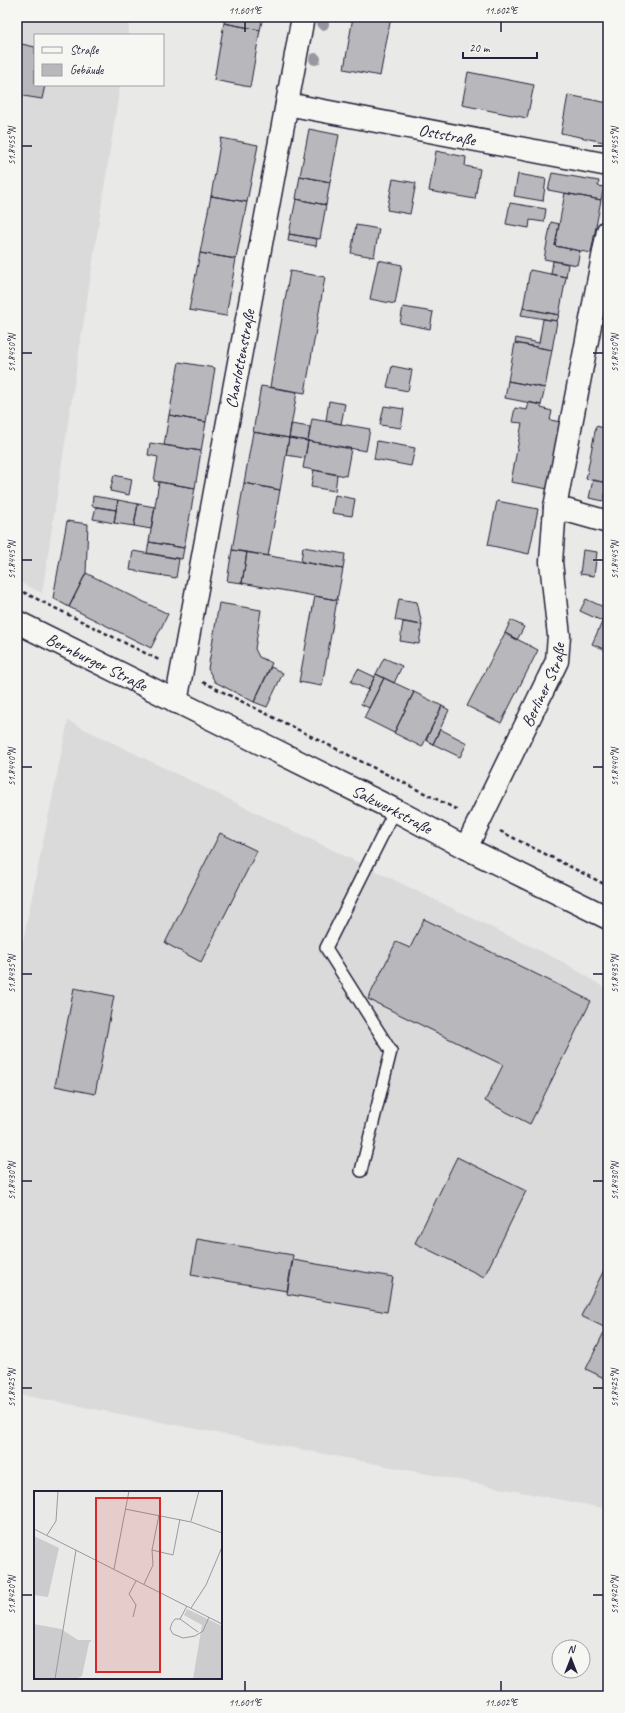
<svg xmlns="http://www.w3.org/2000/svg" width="625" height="1713" font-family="Caveat,sans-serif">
<rect width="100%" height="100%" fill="#e9e9e7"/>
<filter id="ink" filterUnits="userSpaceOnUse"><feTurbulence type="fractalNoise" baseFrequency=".025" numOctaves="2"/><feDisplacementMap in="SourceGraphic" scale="8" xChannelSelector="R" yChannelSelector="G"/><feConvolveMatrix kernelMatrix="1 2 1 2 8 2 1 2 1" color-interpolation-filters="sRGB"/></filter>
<g filter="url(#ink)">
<path fill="#dadada" d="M 17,17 L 130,17 L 128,35 L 35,35 L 35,85 L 120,85 L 42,593 L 17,581 Z
M 68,721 L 567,964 L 608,990 L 608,1509 L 17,1394 L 17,969 Z"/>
<path fill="#b8b8bc" stroke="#22223b" d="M 225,17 L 263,17 L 260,30 L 224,23 Z
M 353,17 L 391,17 L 380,76 L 344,69 Z
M 224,23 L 260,30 L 250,87 L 214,80 Z
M 17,43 L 35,47 L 35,85 L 45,85 L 42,99 L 17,95 Z
M 468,72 L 534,85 L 527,118 L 462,105 Z
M 568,95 L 608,103 L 608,143 L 561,133 Z
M 309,129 L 339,135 L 330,182 L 300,176 Z
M 221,138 L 258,145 L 247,202 L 211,196 Z
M 436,151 L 466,157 L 465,166 L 480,169 L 475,199 L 429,191 Z
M 552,173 L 599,181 L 598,186 L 604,187 L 601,200 L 548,190 Z
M 518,174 L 546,179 L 543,201 L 514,196 Z
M 300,176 L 330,182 L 326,205 L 296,199 Z
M 393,179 L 416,183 L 410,214 L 387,210 Z
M 565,193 L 601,200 L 591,253 L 555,246 Z
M 211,196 L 247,202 L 236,259 L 200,253 Z
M 296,199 L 326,205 L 320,239 L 289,234 Z
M 510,203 L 546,209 L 544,222 L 530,220 L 529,228 L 506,224 Z
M 551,222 L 559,224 L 555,246 L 580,251 L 577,265 L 544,259 Z
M 356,225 L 379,229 L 374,257 L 351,253 Z
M 289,234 L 317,239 L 316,246 L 288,241 Z
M 200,253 L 236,259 L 226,316 L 189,310 Z
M 378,260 L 402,265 L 395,304 L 370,299 Z
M 553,261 L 568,264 L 566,277 L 551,274 Z
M 530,270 L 566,277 L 559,315 L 523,308 Z
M 290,271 L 325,277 L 305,393 L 270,387 Z
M 403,307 L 433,312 L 430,329 L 400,323 Z
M 523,308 L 559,315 L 557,321 L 521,315 Z
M 543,319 L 557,321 L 552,350 L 515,343 L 516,338 L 539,343 Z
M 515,343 L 552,350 L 545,388 L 508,381 Z
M 179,362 L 215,368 L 206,422 L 169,415 Z
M 392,366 L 412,370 L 408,391 L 387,387 Z
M 508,381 L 545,388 L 541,405 L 505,398 Z
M 261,386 L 297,392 L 289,438 L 253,432 Z
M 329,401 L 345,404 L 341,424 L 326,421 Z
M 529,402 L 541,405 L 541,408 L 552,411 L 550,420 L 561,422 L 548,489 L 511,482 L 522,423 L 512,422 L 515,408 L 527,410 Z
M 384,406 L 404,409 L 401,428 L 380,425 Z
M 169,415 L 206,422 L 201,451 L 164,445 Z
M 312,419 L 370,429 L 366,451 L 308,441 Z
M 291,424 L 310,427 L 308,441 L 289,438 Z
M 596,426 L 608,429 L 608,483 L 586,479 Z
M 253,432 L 289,438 L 280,490 L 244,483 Z
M 289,438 L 308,441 L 305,458 L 286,455 Z
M 308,441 L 351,449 L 346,476 L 303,468 Z
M 377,441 L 415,448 L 411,466 L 374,459 Z
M 150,443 L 201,451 L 195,488 L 154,481 L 158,457 L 148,455 Z
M 314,470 L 337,475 L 335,491 L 311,487 Z
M 114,475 L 132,479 L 129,495 L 110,491 Z
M 593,480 L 607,483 L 604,501 L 589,498 Z
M 159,482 L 195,488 L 184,548 L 149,542 Z
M 244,483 L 280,490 L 268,556 L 232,550 Z
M 335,495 L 355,499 L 352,516 L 332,513 Z
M 93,496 L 118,500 L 116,510 L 92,506 Z
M 118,500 L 138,504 L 134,526 L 114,523 Z
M 497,501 L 538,509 L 529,554 L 488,545 Z
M 138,504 L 155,507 L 151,529 L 134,526 Z
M 96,507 L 116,510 L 114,523 L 93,519 Z
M 67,521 L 88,524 L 86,573 L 69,607 L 53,598 Z
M 149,542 L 184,548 L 182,559 L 147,553 Z
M 303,547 L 345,554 L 343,569 L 301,562 Z
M 232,550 L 247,552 L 242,583 L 227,581 Z
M 583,550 L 597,552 L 594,576 L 580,574 Z
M 133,551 L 179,559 L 176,578 L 130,570 Z
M 247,552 L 343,569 L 337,600 L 242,583 Z
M 86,573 L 168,614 L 151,648 L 69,607 Z
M 315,596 L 337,600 L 322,686 L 299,682 Z
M 399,599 L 417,602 L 422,625 L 395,620 Z
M 586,599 L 608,609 L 602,621 L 580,611 Z
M 219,603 L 261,610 L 255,649 L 259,657 L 272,663 L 254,702 L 215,682 L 208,669 Z
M 608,609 L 608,651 L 592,644 Z
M 511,620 L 524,627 L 517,640 L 505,633 Z
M 403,622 L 422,625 L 419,644 L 400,641 Z
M 505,633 L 538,650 L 501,723 L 467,706 Z
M 384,658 L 402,666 L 394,683 L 376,674 Z
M 271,667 L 283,673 L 267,707 L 254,702 Z
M 358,669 L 375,677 L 368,690 L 351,682 Z
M 376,674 L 384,678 L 369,708 L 361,704 Z
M 384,678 L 414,692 L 394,733 L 364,718 Z
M 414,692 L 442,706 L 422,747 L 394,733 Z
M 442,706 L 449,710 L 433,744 L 426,740 Z
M 440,729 L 467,743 L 460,757 L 433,744 Z
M 220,833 L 257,851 L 201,962 L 165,943 Z
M 424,919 L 591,1001 L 530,1124 L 485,1101 L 503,1065 L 368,999 L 396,942 L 410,948 Z
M 74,988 L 114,996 L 95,1094 L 55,1086 Z
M 457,1157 L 526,1191 L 484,1277 L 415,1243 Z
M 197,1239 L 293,1255 L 287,1291 L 191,1275 Z
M 293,1260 L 393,1277 L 387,1312 L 287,1294 Z
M 608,1262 L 608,1329 L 581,1316 Z
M 606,1328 L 608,1329 L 608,1380 L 586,1369 Z"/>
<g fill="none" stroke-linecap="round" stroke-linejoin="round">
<g stroke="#22223b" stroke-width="14">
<path id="lane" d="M 361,1171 L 391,1051 L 326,948 L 395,810"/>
</g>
<g stroke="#22223b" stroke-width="25">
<g id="street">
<path id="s1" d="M 287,104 L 608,165"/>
<path d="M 555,507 L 608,522"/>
<path id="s2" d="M 176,702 L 303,17"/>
<path id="s3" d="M 466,848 L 557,661 L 559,636 L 551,562 L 555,507 L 608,231"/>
</g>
</g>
<g stroke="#22223b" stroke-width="25">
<g id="secondary">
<path id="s4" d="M 17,622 L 395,810 L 466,848 L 608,918"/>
</g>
</g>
<path stroke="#22223b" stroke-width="2.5" stroke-dasharray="4 3" stroke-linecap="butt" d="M 17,589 L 159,660
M 203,682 L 458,810
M 500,831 L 608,886"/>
<use href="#lane" stroke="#f6f6f2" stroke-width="11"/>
<use href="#street" stroke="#f6f6f2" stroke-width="22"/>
<use href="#secondary" stroke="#f6f6f2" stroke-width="22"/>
</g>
<g fill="#9898a1">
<circle cx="323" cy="24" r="6"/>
<circle cx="315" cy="59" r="6"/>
</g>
</g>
<path fill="none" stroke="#22223b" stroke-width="1.5" d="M 245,22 L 245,32M 501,22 L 501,32M 22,146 L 32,146M 593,146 L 603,146M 22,353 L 32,353M 593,353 L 603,353M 22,560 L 32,560M 593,560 L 603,560M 22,767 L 32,767M 593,767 L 603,767M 22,974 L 32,974M 593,974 L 603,974M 22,1181 L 32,1181M 593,1181 L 603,1181M 22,1388 L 32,1388M 593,1388 L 603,1388M 22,1595 L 32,1595M 593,1595 L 603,1595M 245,1681 L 245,1691M 501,1681 L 501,1691"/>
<g text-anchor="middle" stroke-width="3" stroke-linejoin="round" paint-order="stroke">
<g font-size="17" fill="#22223b" stroke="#f6f6f2">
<text dy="6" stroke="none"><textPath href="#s1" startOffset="163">Oststraße</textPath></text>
<text dy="6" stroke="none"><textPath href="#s2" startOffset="349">Charlottenstraße</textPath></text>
<text dy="6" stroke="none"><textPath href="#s4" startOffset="89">Bernburger Straße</textPath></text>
<text dy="6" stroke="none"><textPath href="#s3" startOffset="181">Berliner Straße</textPath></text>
<text dy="6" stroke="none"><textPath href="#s4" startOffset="419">Salzwerkstraße</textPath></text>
</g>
</g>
<g transform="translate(34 1491)">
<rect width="188" height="188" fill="#e9e9e7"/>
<path d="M 0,45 L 25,57 L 14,106 L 0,104 ZM 153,118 L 188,135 L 188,188 L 159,188 L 168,134 L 150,124 ZM 0,133 L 27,138 L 44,149 L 58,149 L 55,152 L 48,185 L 44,187 L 0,188 Z" fill="#ccccce"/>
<path fill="none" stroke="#9999a2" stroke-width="1" d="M 91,18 L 157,31 L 188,42M 157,30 L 165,0M 0,38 L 188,133M 13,44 L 22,30 L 24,0M 118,59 L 139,64 L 146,28M 80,78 L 95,0M 110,93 L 119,74 L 118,59 L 125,24M 153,115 L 146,128 L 141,128 L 138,132 L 136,138 L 139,143 L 149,147 L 161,145 L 169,140 L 175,126M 157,117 L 172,94 L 188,56M 99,126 L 102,114 L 95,103 L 102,90M 146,128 L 164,141M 21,188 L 42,59"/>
<path fill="#d62828" fill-opacity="0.15" stroke="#d62828" stroke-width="2" d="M 62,7 L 126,7 L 126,181 L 62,181 Z"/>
<rect width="188" height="188" fill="none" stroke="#22223b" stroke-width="2"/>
</g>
<rect width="625" height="1713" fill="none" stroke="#f6f6f2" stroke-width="44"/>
<rect x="34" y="34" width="130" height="52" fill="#f6f6f2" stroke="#a1a1a9"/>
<rect x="42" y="47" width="20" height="6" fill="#f6f6f2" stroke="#a1a1a9"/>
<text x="70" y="54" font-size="12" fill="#22223b">Straße</text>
<rect x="42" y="64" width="20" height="12" fill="#b8b8bc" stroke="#a1a1a9"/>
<text x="70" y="74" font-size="12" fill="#22223b">Gebäude</text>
<g transform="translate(571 1659)"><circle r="19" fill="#f6f6f2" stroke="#a1a1a9"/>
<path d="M0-3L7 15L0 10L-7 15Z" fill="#22223b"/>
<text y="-6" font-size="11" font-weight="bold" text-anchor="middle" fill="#22223b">N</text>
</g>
<path d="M463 52v6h74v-6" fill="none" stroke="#22223b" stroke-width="2"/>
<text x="469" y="52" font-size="12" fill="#22223b" stroke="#f6f6f2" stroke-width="3" paint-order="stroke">20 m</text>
<rect x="22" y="22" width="581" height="1669" fill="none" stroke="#22223b" stroke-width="1.5"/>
<g font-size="10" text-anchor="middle" fill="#22223b">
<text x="245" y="14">11.601°E</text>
<text x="501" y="14">11.602°E</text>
<text transform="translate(11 146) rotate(-90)" y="4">51.8455°N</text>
<text transform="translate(614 146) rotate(-90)" y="4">51.8455°N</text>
<text transform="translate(11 353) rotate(-90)" y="4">51.8450°N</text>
<text transform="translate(614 353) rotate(-90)" y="4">51.8450°N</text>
<text transform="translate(11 560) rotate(-90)" y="4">51.8445°N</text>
<text transform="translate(614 560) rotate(-90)" y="4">51.8445°N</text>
<text transform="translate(11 767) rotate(-90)" y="4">51.8440°N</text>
<text transform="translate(614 767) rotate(-90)" y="4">51.8440°N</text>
<text transform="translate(11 974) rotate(-90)" y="4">51.8435°N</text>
<text transform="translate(614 974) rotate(-90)" y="4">51.8435°N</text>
<text transform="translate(11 1181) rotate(-90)" y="4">51.8430°N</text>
<text transform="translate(614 1181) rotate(-90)" y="4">51.8430°N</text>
<text transform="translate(11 1388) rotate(-90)" y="4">51.8425°N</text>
<text transform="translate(614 1388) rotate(-90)" y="4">51.8425°N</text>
<text transform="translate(11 1595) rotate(-90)" y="4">51.8420°N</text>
<text transform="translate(614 1595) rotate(-90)" y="4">51.8420°N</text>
<text x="245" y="1706">11.601°E</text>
<text x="501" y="1706">11.602°E</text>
</g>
</svg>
